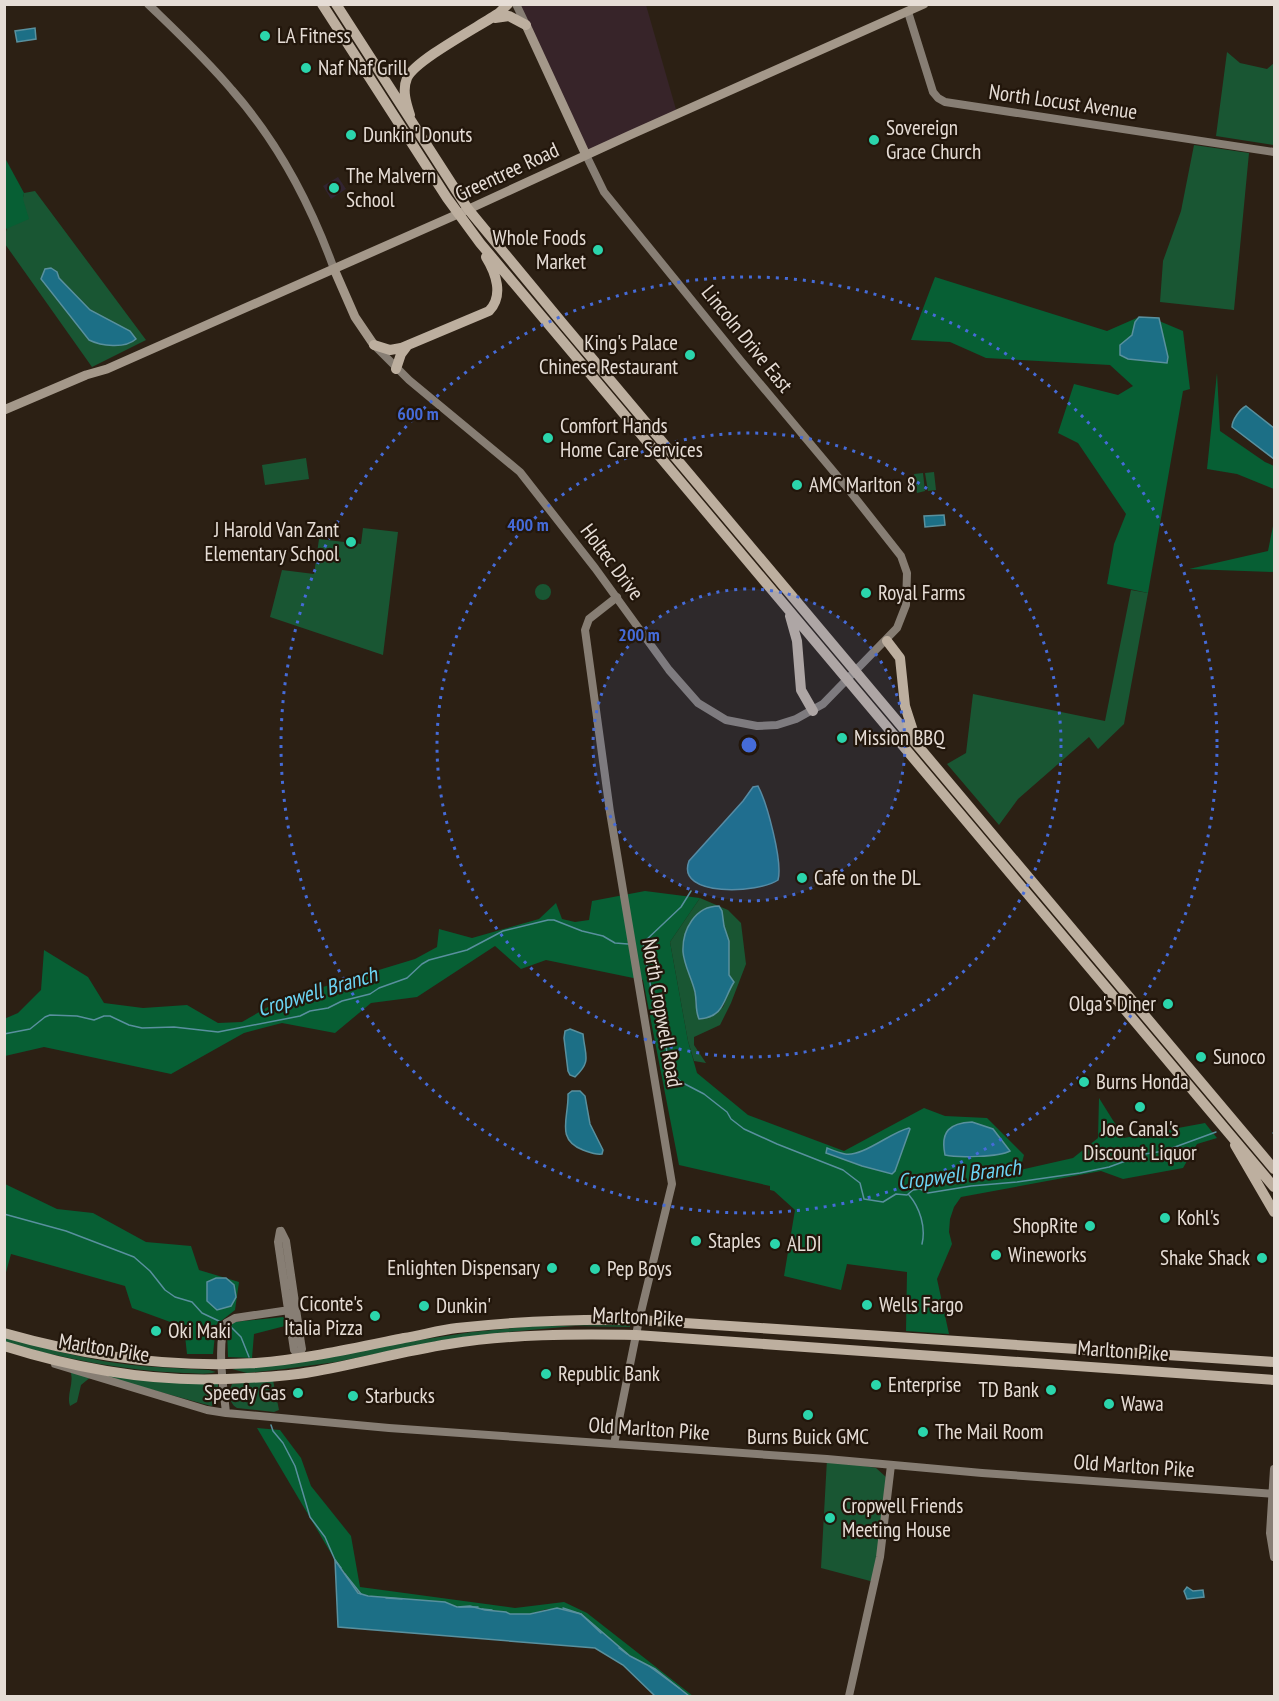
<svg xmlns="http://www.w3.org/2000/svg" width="1279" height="1701" font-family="'PT Sans Narrow',sans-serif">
<rect width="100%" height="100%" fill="#2c2014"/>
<path fill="#372429" d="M 514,5 L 646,5 L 677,113 L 586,155 Z"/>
<path fill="#322431" d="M 338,177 L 346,189 L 331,199 L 323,186 Z"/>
<path fill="#195633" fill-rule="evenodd" d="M 1227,52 L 1240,63 L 1267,69 L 1274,63 L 1274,145 L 1216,136 Z
M 1194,145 L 1249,153 L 1234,310 L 1160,302 L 1163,261 L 1181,211 Z
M 35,191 L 146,340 L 92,367 L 5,244 C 4,219 20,214 24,193 Z
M 306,458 L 309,479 L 265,485 L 262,465 Z
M 934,472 L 936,490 L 928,491 L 925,473 Z
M 923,473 L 925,491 L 917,493 L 914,474 Z
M 363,528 L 398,532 L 383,655 L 270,617 L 282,570 L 314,574 L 319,539 L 361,544 Z
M535 592a8 8 0 1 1 16 0a8 8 0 1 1-16 0Z
M 1131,590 L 1148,593 L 1124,724 L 1098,749 L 1089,737 L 1018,799 L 999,825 L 947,764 L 966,753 L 973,694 L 1105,721 Z
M 700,898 L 728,910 L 741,923 L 746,964 L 731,1003 L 720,1025 L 694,1037 L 694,1045 L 706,1063 L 694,1061 L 688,1041 L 670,942 ZM 719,906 L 722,911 L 724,926 L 729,941 L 729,975 L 733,981 L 723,1007 L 699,1019 C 695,1009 696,998 694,987 C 692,975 683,964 683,952 C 682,929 695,906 719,906 Z
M 630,1325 L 630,1327 L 575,1326 L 497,1333 L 438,1341 L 336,1362 L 284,1369 L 247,1373 L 232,1369 L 472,1332 L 535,1326 Z
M 5,1337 C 37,1346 70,1355 103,1361 C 138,1367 173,1368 209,1370 L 216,1372 C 207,1375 194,1373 184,1373 C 123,1371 64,1358 5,1343 Z
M 70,1370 L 92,1376 L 81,1385 L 77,1402 L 70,1406 C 66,1394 75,1383 70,1370 Z
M 95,1374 L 218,1384 L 219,1399 L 217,1404 L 211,1406 Z
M 273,1380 L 279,1410 L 274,1412 L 237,1408 C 229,1403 228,1393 232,1384 Z
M 827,1459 L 876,1468 L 886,1477 L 874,1582 L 821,1568 Z"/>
<path fill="#075f34" d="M 5,158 L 24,193 L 23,199 L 29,219 L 6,229 L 5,235 Z
M 935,277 L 1107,331 L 1139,317 L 1152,318 L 1183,331 L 1190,389 L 1183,391 L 1148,593 L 1107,584 L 1114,544 L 1126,514 L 1078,443 L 1058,433 L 1074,384 L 1118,395 L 1133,386 L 1110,365 L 986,358 L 950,342 L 911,340 Z
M 1217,373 L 1220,431 L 1265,462 L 1274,466 L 1274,489 L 1237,474 L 1207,469 Z
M 1274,521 L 1274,572 L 1189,569 L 1268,551 Z
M 645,891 L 700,898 L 670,942 L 688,1041 L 697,1073 L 748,1115 L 844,1151 L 924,1108 L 945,1116 L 987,1118 L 1024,1155 L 1020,1170 L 1073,1158 L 1098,1138 L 1099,1098 L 1124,1138 L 1205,1123 L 1217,1138 L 1197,1144 L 1183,1168 L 1123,1179 L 1101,1171 L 961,1197 L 954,1207 L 950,1219 L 949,1232 L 952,1244 L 937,1279 L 949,1334 L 906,1331 L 907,1272 L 847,1264 L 841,1290 L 784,1276 L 795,1210 L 774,1191 L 770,1190 L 770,1186 L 679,1165 L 643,980 L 546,960 L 521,969 L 495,946 L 417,997 L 371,1003 L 335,1033 L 282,1023 L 244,1033 L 171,1074 L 44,1047 L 5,1056 L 4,1019 L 18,1013 L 41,990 L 44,950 L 88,977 L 104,1003 L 143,1008 L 187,1005 L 218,1023 L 242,1022 L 280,1000 L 415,959 L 437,947 L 439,929 L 472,938 L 539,919 L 556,903 L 562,919 L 575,922 L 589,920 L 592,901 Z
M 5,1184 L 57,1209 L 93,1213 L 146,1242 L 191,1246 L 199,1270 L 239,1282 L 235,1310 L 216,1325 L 213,1354 L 187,1354 L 184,1327 L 132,1308 L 125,1286 L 11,1254 L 5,1276 Z
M 283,1317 L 286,1321 L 285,1326 L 254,1334 L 252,1358 L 228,1357 L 227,1329 L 234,1322 Z
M 257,1428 L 280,1430 L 301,1458 L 311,1486 L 351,1536 L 360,1587 L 515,1608 L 564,1602 L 587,1613 L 693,1696 L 689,1696 L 655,1669 L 630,1656 L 583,1616 L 569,1610 L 547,1609 L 530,1614 L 510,1614 L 506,1612 L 485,1610 L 470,1606 L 457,1607 L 445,1602 L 375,1598 L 361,1594 L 335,1560 Z"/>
<path fill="#1c6f86" stroke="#59909e" stroke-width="1.5" d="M 35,28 L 36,39 L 17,42 L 15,31 Z
M 51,268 L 57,272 L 59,278 L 90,310 L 130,331 L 136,339 C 125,349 101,346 89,340 L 41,279 L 45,269 Z
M 1139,317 L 1159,318 L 1168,357 L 1167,363 L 1128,359 L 1120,355 L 1120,345 L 1132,335 L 1135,322 Z
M 1246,406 L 1274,428 L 1274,459 L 1232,427 C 1232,420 1240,409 1246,406 Z
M 944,515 L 945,525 L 925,527 L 924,516 Z
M 758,786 C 767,803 783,862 778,880 C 760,893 675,898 689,861 L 743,801 L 753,787 Z
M 719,906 L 722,911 L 724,926 L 729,941 L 729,975 L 734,982 C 723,999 725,1017 699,1019 C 695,1010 697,1002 695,992 C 692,979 684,965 683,952 C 682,930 695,906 719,906 Z
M 570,1029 L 583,1034 C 585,1056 592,1061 575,1077 L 570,1075 L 568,1071 L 564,1038 L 565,1031 Z
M 572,1091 L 580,1091 L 585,1096 L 590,1124 L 603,1150 L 602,1154 C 595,1155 589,1152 583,1150 C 555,1139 569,1118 568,1094 Z
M 972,1122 L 993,1129 L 1010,1151 C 999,1157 958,1158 945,1155 C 940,1131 950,1123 972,1122 Z
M 909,1128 L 910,1129 L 895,1171 L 892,1174 L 862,1166 L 826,1153 L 827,1148 C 832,1150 839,1153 845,1154 C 863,1157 891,1132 909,1128 Z
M 216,1278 L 226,1278 L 234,1285 L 236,1297 L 231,1306 L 217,1310 L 207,1301 L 207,1282 Z
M 335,1560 L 358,1593 L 368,1596 L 445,1602 L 457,1607 L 470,1606 L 485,1610 L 506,1612 L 510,1614 L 530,1614 L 557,1608 L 581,1614 L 630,1656 L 655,1669 L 689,1696 L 655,1696 L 623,1665 L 595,1648 L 338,1627 Z
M 1187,1587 L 1193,1591 L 1203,1590 L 1204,1597 L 1187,1599 L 1184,1591 Z"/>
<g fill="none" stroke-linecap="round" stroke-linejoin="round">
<path stroke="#59909e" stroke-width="1.5" d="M 644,942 L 681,907 L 691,891
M 643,943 L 655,1012 L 664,1033 L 668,1059
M 4,1034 L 30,1029 L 45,1017 L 50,1015 L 77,1016 L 94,1020 L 104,1016 L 110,1016 L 129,1025 L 142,1028 L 174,1027 L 218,1032 L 300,1016 L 310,1011 L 328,1008 L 342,1001 L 370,994 L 379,988 L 407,978 L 422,964 L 429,960 L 467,950 L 503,931 L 548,920 L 554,920 L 582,931 L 603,936 L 615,943 L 628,944
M 672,1073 L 681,1082 L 704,1094 L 718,1105 L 727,1112 L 731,1119 L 744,1129 L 777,1144 L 843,1170 L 860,1183 L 864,1199 L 883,1202 L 896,1194 L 907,1195 L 913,1190 L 920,1189 L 928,1193 L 971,1186 L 1017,1182 L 1080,1173 L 1109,1167 L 1145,1154 L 1164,1151 L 1216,1132
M 1273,1133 L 1274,1133
M 909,1195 C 920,1208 926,1227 922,1244
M 4,1214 L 66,1231 L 134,1257 L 150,1271 L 165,1290 L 175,1297 L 192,1302 L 202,1313 L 221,1322
M 230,1326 L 241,1337 L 249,1357
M 271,1425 L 273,1431 L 283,1443 L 295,1466 L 310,1517 L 325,1537 L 335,1560 L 341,1568
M 345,1574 L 361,1594
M 386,1598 L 402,1599
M 459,1607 L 478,1607
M 563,1608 L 581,1614 L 601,1633
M 482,1609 L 492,1610
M 619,1648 L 627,1654
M 649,1666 L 679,1688"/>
<path stroke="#877e74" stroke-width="8" d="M 148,4 C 177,32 206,59 232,90 C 277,141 311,205 334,269
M 516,4 L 526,25
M 908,12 L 933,92 L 938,98 L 945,102 L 1274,152
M 374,345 L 409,380 L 520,472 L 595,568 L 669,670 L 698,703 L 726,720 L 757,726 L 777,725 L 796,719 L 823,704 L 897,628 L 906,605 L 907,573 L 901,556 L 849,490 L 741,361 L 604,192 L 586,155
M 280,1231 L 278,1242 L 294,1350 L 299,1357
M 281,1231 L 286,1241 L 301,1343 L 302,1349 L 298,1355
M 55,1364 L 207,1410 L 226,1413 L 389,1428 L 827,1459 L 982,1473 L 1274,1494
M 226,1413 C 224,1392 216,1342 226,1323 L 235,1318 L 296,1309
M 614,1444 L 639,1320 L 672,1184 L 610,812 L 585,630 L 589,619 L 617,597
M 1274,1469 L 1270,1533 L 1274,1557
M 849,1696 L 880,1557 L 891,1465"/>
<path stroke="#a4988a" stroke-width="9" d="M 526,25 L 586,155
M 334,269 L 355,317 L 374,345
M 4,410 L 86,375 L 107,369 L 458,214 L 630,135 L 924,4"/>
<path stroke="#bdaf9f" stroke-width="10" d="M 322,4 L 447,198 L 480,243 L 1274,1187
M 336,4 L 468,209 L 564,325 L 1274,1169
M 495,18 L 509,16 L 526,25
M 410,115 C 406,103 402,90 407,78 C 415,60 480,26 499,13 L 508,4
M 374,345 L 390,350 L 401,348 L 489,311 C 504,296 496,273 486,257
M 396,369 L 401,354 L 407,346
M 790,616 L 797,641 L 801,690 L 813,711
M 887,641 L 900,658 L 905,706 L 915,737
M 1235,1145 L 1274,1212
M 4,1333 C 85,1356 172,1368 256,1363 C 306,1359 355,1348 404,1338 C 422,1335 440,1330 457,1328 C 518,1321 578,1319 639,1320 L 1274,1362
M 4,1346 C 74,1368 151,1382 225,1379 C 253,1378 283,1377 311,1372 C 357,1364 403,1351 449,1344 C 511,1334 573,1334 636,1335 L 1274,1380"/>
</g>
<circle cx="749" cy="745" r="156" fill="#456bd8" fill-opacity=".12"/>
<g fill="none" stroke="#456bd8" stroke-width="3" stroke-dasharray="3 6">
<circle cx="749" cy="745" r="156"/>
<circle cx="749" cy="745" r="312"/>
<circle cx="749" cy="745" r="468"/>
</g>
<g fill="#2bd5ac" stroke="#22160b" stroke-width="2">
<circle cx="265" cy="36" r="6"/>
<circle cx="306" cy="68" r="6"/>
<circle cx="351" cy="135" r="6"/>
<circle cx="874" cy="140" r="6"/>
<circle cx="334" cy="188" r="6"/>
<circle cx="598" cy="250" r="6"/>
<circle cx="690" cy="355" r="6"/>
<circle cx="548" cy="438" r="6"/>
<circle cx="797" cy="485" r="6"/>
<circle cx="351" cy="542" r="6"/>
<circle cx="866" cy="593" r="6"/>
<circle cx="842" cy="738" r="6"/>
<circle cx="802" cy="878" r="6"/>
<circle cx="1168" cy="1004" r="6"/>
<circle cx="1201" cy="1057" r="6"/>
<circle cx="1084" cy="1082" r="6"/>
<circle cx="1140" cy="1107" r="6"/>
<circle cx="1165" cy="1218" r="6"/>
<circle cx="1090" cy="1226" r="6"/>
<circle cx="696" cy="1241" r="6"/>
<circle cx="775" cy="1244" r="6"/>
<circle cx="996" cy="1255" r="6"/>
<circle cx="1262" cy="1258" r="6"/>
<circle cx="552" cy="1268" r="6"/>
<circle cx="595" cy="1269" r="6"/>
<circle cx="867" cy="1305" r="6"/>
<circle cx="424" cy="1306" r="6"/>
<circle cx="375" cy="1316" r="6"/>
<circle cx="156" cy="1331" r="6"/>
<circle cx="546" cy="1374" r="6"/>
<circle cx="876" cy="1385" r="6"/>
<circle cx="1051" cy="1390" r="6"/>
<circle cx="298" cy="1393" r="6"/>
<circle cx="353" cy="1396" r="6"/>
<circle cx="1109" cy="1404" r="6"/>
<circle cx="808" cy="1415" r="6"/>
<circle cx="923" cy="1432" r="6"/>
<circle cx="830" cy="1518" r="6"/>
</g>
<g text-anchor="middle" stroke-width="4.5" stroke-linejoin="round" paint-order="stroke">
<g font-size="21" fill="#e6ddd6" stroke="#22160b" text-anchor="start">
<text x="277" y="43">LA Fitness</text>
<text x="318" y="75">Naf Naf Grill</text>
<text x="886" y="135">Sovereign<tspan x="886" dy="24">Grace Church</tspan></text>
<text x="363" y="142">Dunkin' Donuts</text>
<text x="346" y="183">The Malvern<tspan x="346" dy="24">School</tspan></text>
<text x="586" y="245" text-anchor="end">Whole Foods<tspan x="586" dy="24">Market</tspan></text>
<text x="678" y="350" text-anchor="end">King's Palace<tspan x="678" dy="24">Chinese Restaurant</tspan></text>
<text x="560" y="433">Comfort Hands<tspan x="560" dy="24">Home Care Services</tspan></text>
<text x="809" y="492">AMC Marlton 8</text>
<text x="339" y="537" text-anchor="end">J Harold Van Zant<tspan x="339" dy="24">Elementary School</tspan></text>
<text x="878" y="600">Royal Farms</text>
<text x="854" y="745">Mission BBQ</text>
<text x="814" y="885">Cafe on the DL</text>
<text x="1156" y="1011" text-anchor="end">Olga's Diner</text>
<text x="1213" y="1064">Sunoco</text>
<text x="1096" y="1089">Burns Honda</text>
<text x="1140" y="1136" text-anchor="middle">Joe Canal's<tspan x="1140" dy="24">Discount Liquor</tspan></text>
<text x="1177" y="1225">Kohl's</text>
<text x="1078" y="1233" text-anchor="end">ShopRite</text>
<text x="708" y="1248">Staples</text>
<text x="787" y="1251">ALDI</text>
<text x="1008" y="1262">Wineworks</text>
<text x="1250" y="1265" text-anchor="end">Shake Shack</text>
<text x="540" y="1275" text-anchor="end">Enlighten Dispensary</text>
<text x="607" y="1276">Pep Boys</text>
<text x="363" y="1311" text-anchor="end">Ciconte's<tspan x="363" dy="24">Italia Pizza</tspan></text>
<text x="879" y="1312">Wells Fargo</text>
<text x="436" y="1313">Dunkin'</text>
<text x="168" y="1338">Oki Maki</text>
<text x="558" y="1381">Republic Bank</text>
<text x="888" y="1392">Enterprise</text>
<text x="1039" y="1397" text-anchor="end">TD Bank</text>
<text x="286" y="1400" text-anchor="end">Speedy Gas</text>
<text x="365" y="1403">Starbucks</text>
<text x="1121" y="1411">Wawa</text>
<text x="935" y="1439">The Mail Room</text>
<text x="808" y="1444" text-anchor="middle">Burns Buick GMC</text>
<text x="842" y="1513">Cropwell Friends<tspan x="842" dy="24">Meeting House</tspan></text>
</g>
<g font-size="21" fill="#e6ddd6" stroke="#22160b">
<text transform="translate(1063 102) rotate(8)" y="7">North Locust Avenue</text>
<text transform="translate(507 172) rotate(-25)" y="7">Greentree Road</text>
<text transform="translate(747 339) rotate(51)" y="7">Lincoln Drive East</text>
<text transform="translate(612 562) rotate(53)" y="7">Holtec Drive</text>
<text transform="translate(662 1013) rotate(80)" y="7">North Cropwell Road</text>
<text transform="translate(638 1317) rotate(3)" y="7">Marlton Pike</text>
<text transform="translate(104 1348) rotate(9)" y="7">Marlton Pike</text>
<text transform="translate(1123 1351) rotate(4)" y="7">Marlton Pike</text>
<text transform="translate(649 1429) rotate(4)" y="7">Old Marlton Pike</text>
<text transform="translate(1134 1466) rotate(4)" y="7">Old Marlton Pike</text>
</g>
<g font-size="22" font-style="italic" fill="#6bd4f4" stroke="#22160b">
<text transform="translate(317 991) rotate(-17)" y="8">Cropwell Branch</text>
<text transform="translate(959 1174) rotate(-7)" y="8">Cropwell Branch</text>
</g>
</g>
<circle cx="749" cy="745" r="9" fill="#456bd8" stroke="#22160b" stroke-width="3"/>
<g font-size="18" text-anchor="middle" font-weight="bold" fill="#456bd8" stroke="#22160b" stroke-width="4.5" stroke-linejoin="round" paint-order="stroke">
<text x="418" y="420">600 m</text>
<text x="528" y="531">400 m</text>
<text x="639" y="641">200 m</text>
</g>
<rect width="1279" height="1701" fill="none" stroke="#e6ddd6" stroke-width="12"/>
</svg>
